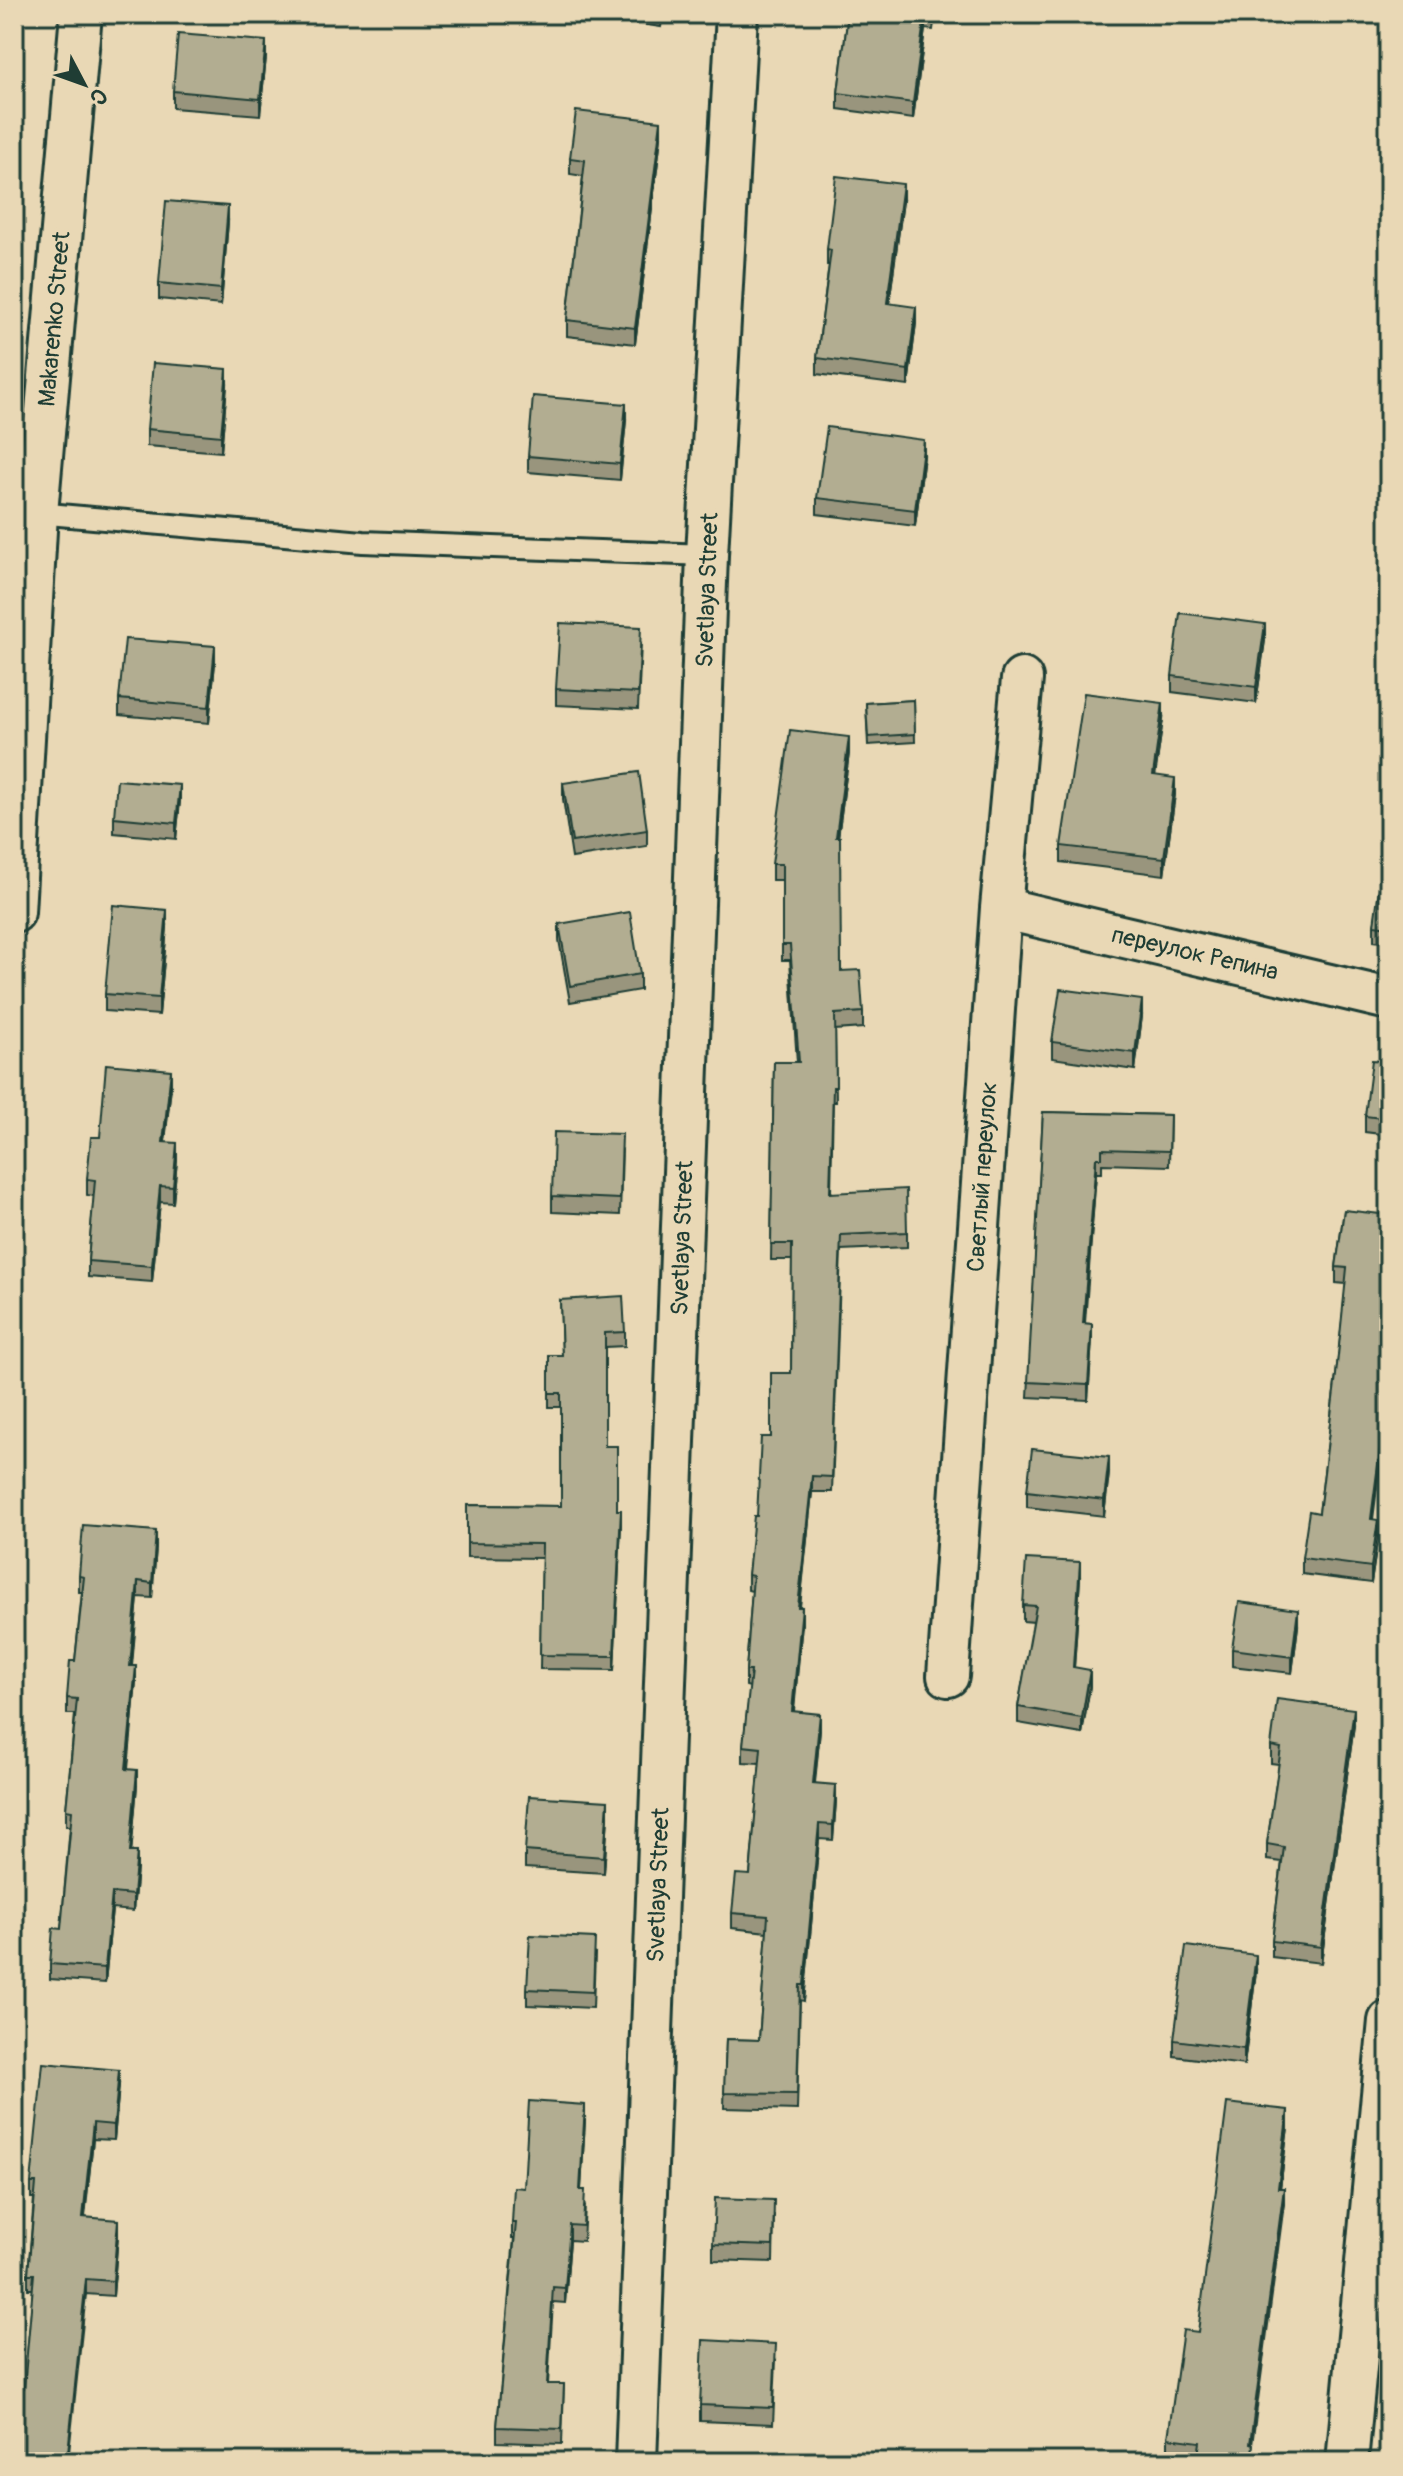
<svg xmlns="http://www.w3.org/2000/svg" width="1403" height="2476" font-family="Pangolin,sans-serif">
<rect width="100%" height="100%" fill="#e9d8b5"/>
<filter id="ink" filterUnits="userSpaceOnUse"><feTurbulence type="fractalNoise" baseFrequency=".0125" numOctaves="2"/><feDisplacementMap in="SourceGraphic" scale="16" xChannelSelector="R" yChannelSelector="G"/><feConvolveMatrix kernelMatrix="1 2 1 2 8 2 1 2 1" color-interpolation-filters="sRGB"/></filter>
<g filter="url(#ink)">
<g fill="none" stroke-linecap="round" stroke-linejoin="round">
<g stroke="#1f3d34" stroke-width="26">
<path id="service" d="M 14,502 L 37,513 L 363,542 L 707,555"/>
</g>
<g stroke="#1f3d34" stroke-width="46">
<path id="minor" d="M 1001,908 L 1389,999
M 14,912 L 37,513 L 81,14
M 948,1676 L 1001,908 L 1022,679
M 636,2462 L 707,555 L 737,14
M 1347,2462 L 1389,2021"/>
</g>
<use href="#service" stroke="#e9d8b5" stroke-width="20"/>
<use href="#minor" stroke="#e9d8b5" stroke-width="40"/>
</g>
<path fill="#99957d" stroke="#1f3d34" stroke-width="2" d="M 595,14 L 663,14 L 661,27 L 595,17 Z
M 848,14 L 935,14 L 933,30 L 925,29 L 913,119 L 838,109 L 838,93 Z
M 266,57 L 260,115 L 173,108 L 173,91 Z
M 661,137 L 635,344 L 567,336 L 567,320 L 583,176 L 570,174 L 570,158 Z
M 903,201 L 889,303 L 916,323 L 908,386 L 817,374 L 817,358 L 829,265 L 827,265 L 827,249 Z
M 228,222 L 221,305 L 159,299 L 159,283 Z
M 227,385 L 221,452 L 147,446 L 147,429 Z
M 626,420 L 620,480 L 528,472 L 528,456 Z
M 924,456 L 915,526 L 817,514 L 817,498 Z
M 1265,640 L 1256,703 L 1172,692 L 1172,676 Z
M 641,643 L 638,709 L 556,705 L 556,689 Z
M 215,663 L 209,723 L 119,715 L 119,699 Z
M 914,700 L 915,742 L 868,745 L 866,703 Z
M 1163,719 L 1155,775 L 1175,794 L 1164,875 L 1061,862 L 1061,846 Z
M 849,753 L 838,837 L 841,971 L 863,1012 L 863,1028 L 835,1030 L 836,1102 L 833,1102 L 831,1192 L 907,1232 L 907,1247 L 841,1250 L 832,1492 L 812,1492 L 800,1607 L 802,1623 L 794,1711 L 820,1730 L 815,1783 L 836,1801 L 833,1840 L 819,1839 L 804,2001 L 800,2000 L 797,2110 L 724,2108 L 726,2039 L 759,2040 L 767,1932 L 732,1928 L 732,1913 L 750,1875 L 760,1763 L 743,1762 L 743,1746 L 750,1687 L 746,1686 L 746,1671 L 752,1591 L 748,1590 L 748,1575 L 771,1437 L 791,1373 L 792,1260 L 771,1260 L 774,1062 L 797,1062 L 790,960 L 782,960 L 782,880 L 772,880 L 772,864 Z
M 563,783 L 647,830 L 647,846 L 572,858 L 563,799 Z
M 180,801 L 176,839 L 114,833 L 114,817 Z
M 1389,852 L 1389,943 L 1374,941 L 1374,925 Z
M 559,924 L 640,974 L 640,990 L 570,1002 L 559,940 Z
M 167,927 L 159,1015 L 105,1011 L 105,994 Z
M 1142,1016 L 1135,1070 L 1052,1058 L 1052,1042 Z
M 1389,1062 L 1389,1135 L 1365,1132 L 1365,1116 Z
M 171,1086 L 165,1142 L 177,1160 L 173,1203 L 160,1202 L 152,1282 L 88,1277 L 88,1261 L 94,1196 L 87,1195 L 87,1179 L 100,1137 Z
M 1043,1112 L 1170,1115 L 1169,1166 L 1102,1164 L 1102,1173 L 1096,1173 L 1085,1323 L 1092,1339 L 1088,1400 L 1028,1397 Z
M 622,1150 L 620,1215 L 552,1212 L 552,1196 Z
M 1344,1210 L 1373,1519 L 1378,1536 L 1371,1583 L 1302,1574 L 1302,1558 L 1319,1513 L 1336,1375 L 1346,1284 L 1336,1283 L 1336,1267 Z
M 560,1300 L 625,1332 L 625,1346 L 605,1347 L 605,1446 L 617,1510 L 621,1524 L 614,1670 L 540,1669 L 542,1558 L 467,1557 L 467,1505 L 561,1506 L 561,1407 L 549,1407 L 549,1355 L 562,1355 Z
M 1109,1473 L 1104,1516 L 1027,1507 L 1027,1491 Z
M 156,1547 L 152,1598 L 138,1597 L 132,1666 L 136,1681 L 128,1769 L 137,1785 L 131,1852 L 137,1868 L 133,1911 L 112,1909 L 105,1983 L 50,1979 L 50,1964 L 61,1929 L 70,1826 L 66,1826 L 66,1810 L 75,1714 L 67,1714 L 67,1698 L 75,1661 L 82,1592 L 79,1592 L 79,1576 Z
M 1080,1578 L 1074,1667 L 1090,1686 L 1082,1734 L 1018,1723 L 1018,1707 L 1034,1622 L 1023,1621 L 1023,1605 Z
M 1298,1626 L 1292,1673 L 1232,1666 L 1232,1649 Z
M 1354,1725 L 1321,1963 L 1272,1957 L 1272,1941 L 1282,1862 L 1267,1860 L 1267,1844 L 1279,1764 L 1271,1763 L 1271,1746 Z
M 608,1817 L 604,1873 L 525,1868 L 525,1851 Z
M 595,1954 L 593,2008 L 527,2005 L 527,1989 Z
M 1256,1971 L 1244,2065 L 1174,2056 L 1174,2040 Z
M 119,2085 L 114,2140 L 93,2139 L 85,2217 L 118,2235 L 113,2296 L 86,2294 L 14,2462 L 14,2397 L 24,2388 L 33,2289 L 28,2289 L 28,2274 L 34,2198 L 31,2198 L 31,2183 Z
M 585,2120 L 581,2190 L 585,2206 L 583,2241 L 570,2240 L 565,2303 L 553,2302 L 548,2384 L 564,2384 L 562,2444 L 497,2442 L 497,2427 L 514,2238 L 512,2238 L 512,2223 L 524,2188 Z
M 1288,2127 L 1280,2188 L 1284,2204 L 1198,2458 L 1168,2454 L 1168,2438 L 1198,2332 Z
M 774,2216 L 773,2262 L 713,2260 L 713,2244 Z
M 776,2360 L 773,2424 L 700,2421 L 700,2405 Z"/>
<path fill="#7d7966" stroke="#1f3d34" stroke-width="2" d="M 925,14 L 925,29 L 913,119 L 913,103 Z
M 266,41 L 266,57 L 260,115 L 260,99 Z
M 661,121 L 661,137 L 635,344 L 635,328 Z
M 903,184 L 903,201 L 887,319 L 887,303 Z
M 228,206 L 228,222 L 221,305 L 221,289 Z
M 916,307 L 916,323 L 908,386 L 908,370 Z
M 227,369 L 227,385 L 221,452 L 221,436 Z
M 626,404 L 626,420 L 620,480 L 620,464 Z
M 924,440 L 924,456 L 915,526 L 915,510 Z
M 1265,624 L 1265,640 L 1256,703 L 1256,687 Z
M 215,646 L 215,663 L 209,723 L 209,707 Z
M 1163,703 L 1163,719 L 1153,791 L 1153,775 Z
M 849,737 L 849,753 L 836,853 L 836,837 Z
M 1175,778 L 1175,794 L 1164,875 L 1164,858 Z
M 180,785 L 180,801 L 176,839 L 176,823 Z
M 167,910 L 167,927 L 159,1015 L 159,998 Z
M 1142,1000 L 1142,1016 L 1135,1070 L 1135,1053 Z
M 171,1070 L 171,1086 L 163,1158 L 163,1142 Z
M 177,1143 L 177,1160 L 173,1203 L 173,1187 Z
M 1096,1158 L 1096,1173 L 1083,1338 L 1083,1323 Z
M 160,1186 L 160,1202 L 152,1282 L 152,1266 Z
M 1092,1324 L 1092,1339 L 1088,1400 L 1088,1385 Z
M 1389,1379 L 1389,1395 L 1371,1535 L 1371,1519 Z
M 1109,1457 L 1109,1473 L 1104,1516 L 1104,1500 Z
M 812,1476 L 812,1492 L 798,1622 L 798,1607 Z
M 621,1510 L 621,1524 L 614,1670 L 614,1656 Z
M 1378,1520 L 1378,1536 L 1371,1583 L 1371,1567 Z
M 156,1531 L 156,1547 L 152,1598 L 152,1583 Z
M 1080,1562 L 1080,1578 L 1073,1683 L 1073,1667 Z
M 138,1581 L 138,1597 L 130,1681 L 130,1666 Z
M 802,1607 L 802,1623 L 792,1727 L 792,1711 Z
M 1298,1610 L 1298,1626 L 1292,1673 L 1292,1657 Z
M 136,1666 L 136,1681 L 126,1784 L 126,1769 Z
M 1090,1670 L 1090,1686 L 1082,1734 L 1082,1718 Z
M 1354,1709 L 1354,1725 L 1321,1963 L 1321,1947 Z
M 820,1714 L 820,1730 L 813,1798 L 813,1783 Z
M 137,1770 L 137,1785 L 130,1867 L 130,1852 Z
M 836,1785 L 836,1801 L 833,1840 L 833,1825 Z
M 608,1801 L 608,1817 L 604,1873 L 604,1857 Z
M 819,1824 L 819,1839 L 804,2001 L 804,1985 Z
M 137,1852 L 137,1868 L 133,1911 L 133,1895 Z
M 112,1893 L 112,1909 L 105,1983 L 105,1968 Z
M 1256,1955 L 1256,1971 L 1244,2065 L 1244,2049 Z
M 119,2070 L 119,2085 L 114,2140 L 114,2125 Z
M 585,2105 L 585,2120 L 580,2205 L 580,2190 Z
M 1288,2110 L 1288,2127 L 1278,2204 L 1278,2188 Z
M 93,2123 L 93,2139 L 83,2232 L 83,2217 Z
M 1284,2188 L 1284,2204 L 1250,2460 L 1250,2444 Z
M 118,2220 L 118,2235 L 113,2296 L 113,2281 Z
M 570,2225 L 570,2240 L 565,2303 L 565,2288 Z
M 86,2279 L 86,2294 L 68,2462 L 67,2462 Z"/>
<path fill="#b2ad91" stroke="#1f3d34" stroke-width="2" d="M 848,14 L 925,14 L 913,103 L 838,93 Z
M 178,34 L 266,41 L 260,99 L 173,91 Z
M 576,111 L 661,121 L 635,328 L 567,320 L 585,160 L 570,158 Z
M 836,176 L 903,184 L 887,303 L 916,307 L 908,370 L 817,358 L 831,250 L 827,249 Z
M 166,201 L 228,206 L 221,289 L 159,283 Z
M 153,363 L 227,369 L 221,436 L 147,429 Z
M 533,396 L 626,404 L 620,464 L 528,456 Z
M 827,427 L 924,440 L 915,510 L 817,498 Z
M 1180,613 L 1265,624 L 1256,687 L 1172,676 Z
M 560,623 L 641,627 L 638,693 L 556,689 Z
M 125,639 L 215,646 L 209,707 L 119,699 Z
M 1084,693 L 1163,703 L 1153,775 L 1175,778 L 1164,858 L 1061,846 Z
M 914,700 L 915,734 L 868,737 L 866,703 Z
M 790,730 L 849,737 L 836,837 L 840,837 L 841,971 L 860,970 L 863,1012 L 835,1014 L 836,1087 L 833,1087 L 830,1193 L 906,1189 L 907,1232 L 841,1235 L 832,1477 L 812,1476 L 798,1607 L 802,1607 L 792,1711 L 820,1714 L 813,1783 L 836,1785 L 833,1825 L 819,1824 L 804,1985 L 800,1985 L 797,2094 L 724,2093 L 726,2039 L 759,2040 L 768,1916 L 732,1913 L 736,1874 L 750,1875 L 761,1748 L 743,1746 L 751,1671 L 746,1671 L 753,1576 L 748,1575 L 754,1516 L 757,1516 L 761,1437 L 771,1437 L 771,1373 L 791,1373 L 792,1244 L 771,1244 L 774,1062 L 799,1062 L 790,945 L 782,945 L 782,864 L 772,864 Z
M 639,772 L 647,830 L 572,842 L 563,783 Z
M 117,780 L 180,785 L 176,823 L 114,817 Z
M 1384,852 L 1389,852 L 1389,927 L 1374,925 Z
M 113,905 L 167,910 L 159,998 L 105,994 Z
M 630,912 L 640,974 L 570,986 L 559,924 Z
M 1060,989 L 1142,1000 L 1135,1053 L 1052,1042 Z
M 1372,1060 L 1389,1062 L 1389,1119 L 1365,1116 Z
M 106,1064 L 171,1070 L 163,1142 L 177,1143 L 173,1187 L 160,1186 L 152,1266 L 88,1261 L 95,1180 L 87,1179 L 91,1137 L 100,1137 Z
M 1043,1112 L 1170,1115 L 1169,1151 L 1102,1149 L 1102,1158 L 1096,1158 L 1083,1323 L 1092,1324 L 1088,1385 L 1028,1382 Z
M 554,1132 L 622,1134 L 620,1199 L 552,1196 Z
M 1344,1210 L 1389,1215 L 1389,1379 L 1371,1519 L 1378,1520 L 1371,1567 L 1302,1558 L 1309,1511 L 1319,1513 L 1336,1375 L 1347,1268 L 1336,1267 Z
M 623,1296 L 625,1332 L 605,1333 L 605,1446 L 617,1446 L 617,1510 L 621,1510 L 614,1656 L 540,1655 L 542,1544 L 467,1543 L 467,1505 L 561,1506 L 561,1393 L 549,1393 L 549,1355 L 562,1355 L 560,1300 Z
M 1032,1449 L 1109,1457 L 1104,1500 L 1027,1491 Z
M 83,1525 L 156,1531 L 152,1583 L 138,1581 L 130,1666 L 136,1666 L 126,1769 L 137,1770 L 130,1852 L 137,1852 L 133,1895 L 112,1893 L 105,1968 L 50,1964 L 53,1928 L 61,1929 L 72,1811 L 66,1810 L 77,1699 L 67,1698 L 70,1661 L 75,1661 L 84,1577 L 79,1576 Z
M 1026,1559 L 1080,1562 L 1073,1667 L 1090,1670 L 1082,1718 L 1018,1707 L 1036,1606 L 1023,1605 Z
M 1239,1602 L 1298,1610 L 1292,1657 L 1232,1649 Z
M 1277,1699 L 1354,1709 L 1321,1947 L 1272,1941 L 1284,1847 L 1267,1844 L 1281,1748 L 1271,1746 Z
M 529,1796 L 608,1801 L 604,1857 L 525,1851 Z
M 530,1935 L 595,1938 L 593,1992 L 527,1989 Z
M 1186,1946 L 1256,1955 L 1244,2049 L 1174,2040 Z
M 43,2063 L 119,2070 L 114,2125 L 93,2123 L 83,2217 L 118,2220 L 113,2281 L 86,2279 L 67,2462 L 14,2462 L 15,2429 L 14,2429 L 15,2387 L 24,2388 L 34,2274 L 28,2274 L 36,2183 L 31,2183 Z
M 529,2101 L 585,2105 L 580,2190 L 585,2190 L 583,2226 L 570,2225 L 565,2288 L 553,2287 L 547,2384 L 564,2384 L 562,2429 L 497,2427 L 516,2223 L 512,2223 L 514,2187 L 524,2188 Z
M 1227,2103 L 1288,2110 L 1278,2188 L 1284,2188 L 1250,2444 L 1253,2445 L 1251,2462 L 1197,2462 L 1200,2442 L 1168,2438 L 1183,2330 L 1198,2332 Z
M 715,2198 L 774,2200 L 773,2246 L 713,2244 Z
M 703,2340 L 776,2344 L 773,2408 L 700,2405 Z"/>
</g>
<g text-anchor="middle" stroke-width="8" stroke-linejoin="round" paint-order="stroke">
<g font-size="24" fill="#1f3d34" stroke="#e9d8b5">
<text transform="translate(54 319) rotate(-85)" y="8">Makarenko Street</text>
<text transform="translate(707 590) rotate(-88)" y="8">Svetlaya Street</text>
<text transform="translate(1195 953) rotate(13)" y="8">переулок Репина</text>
<text transform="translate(982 1177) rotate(-86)" y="8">Светлый переулок</text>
<text transform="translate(682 1238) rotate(-88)" y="8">Svetlaya Street</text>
<text transform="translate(658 1885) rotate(-88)" y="8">Svetlaya Street</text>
</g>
</g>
<rect width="1403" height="2476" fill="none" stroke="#e9d8b5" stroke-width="48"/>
<rect x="24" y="24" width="1355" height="2428" fill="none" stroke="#1f3d34" stroke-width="3" filter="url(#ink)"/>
<g transform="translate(84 84) rotate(131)" stroke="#e9d8b5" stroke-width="6" paint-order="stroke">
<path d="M0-6L14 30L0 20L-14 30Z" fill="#1f3d34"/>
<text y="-12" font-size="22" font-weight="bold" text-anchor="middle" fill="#1f3d34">С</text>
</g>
</svg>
